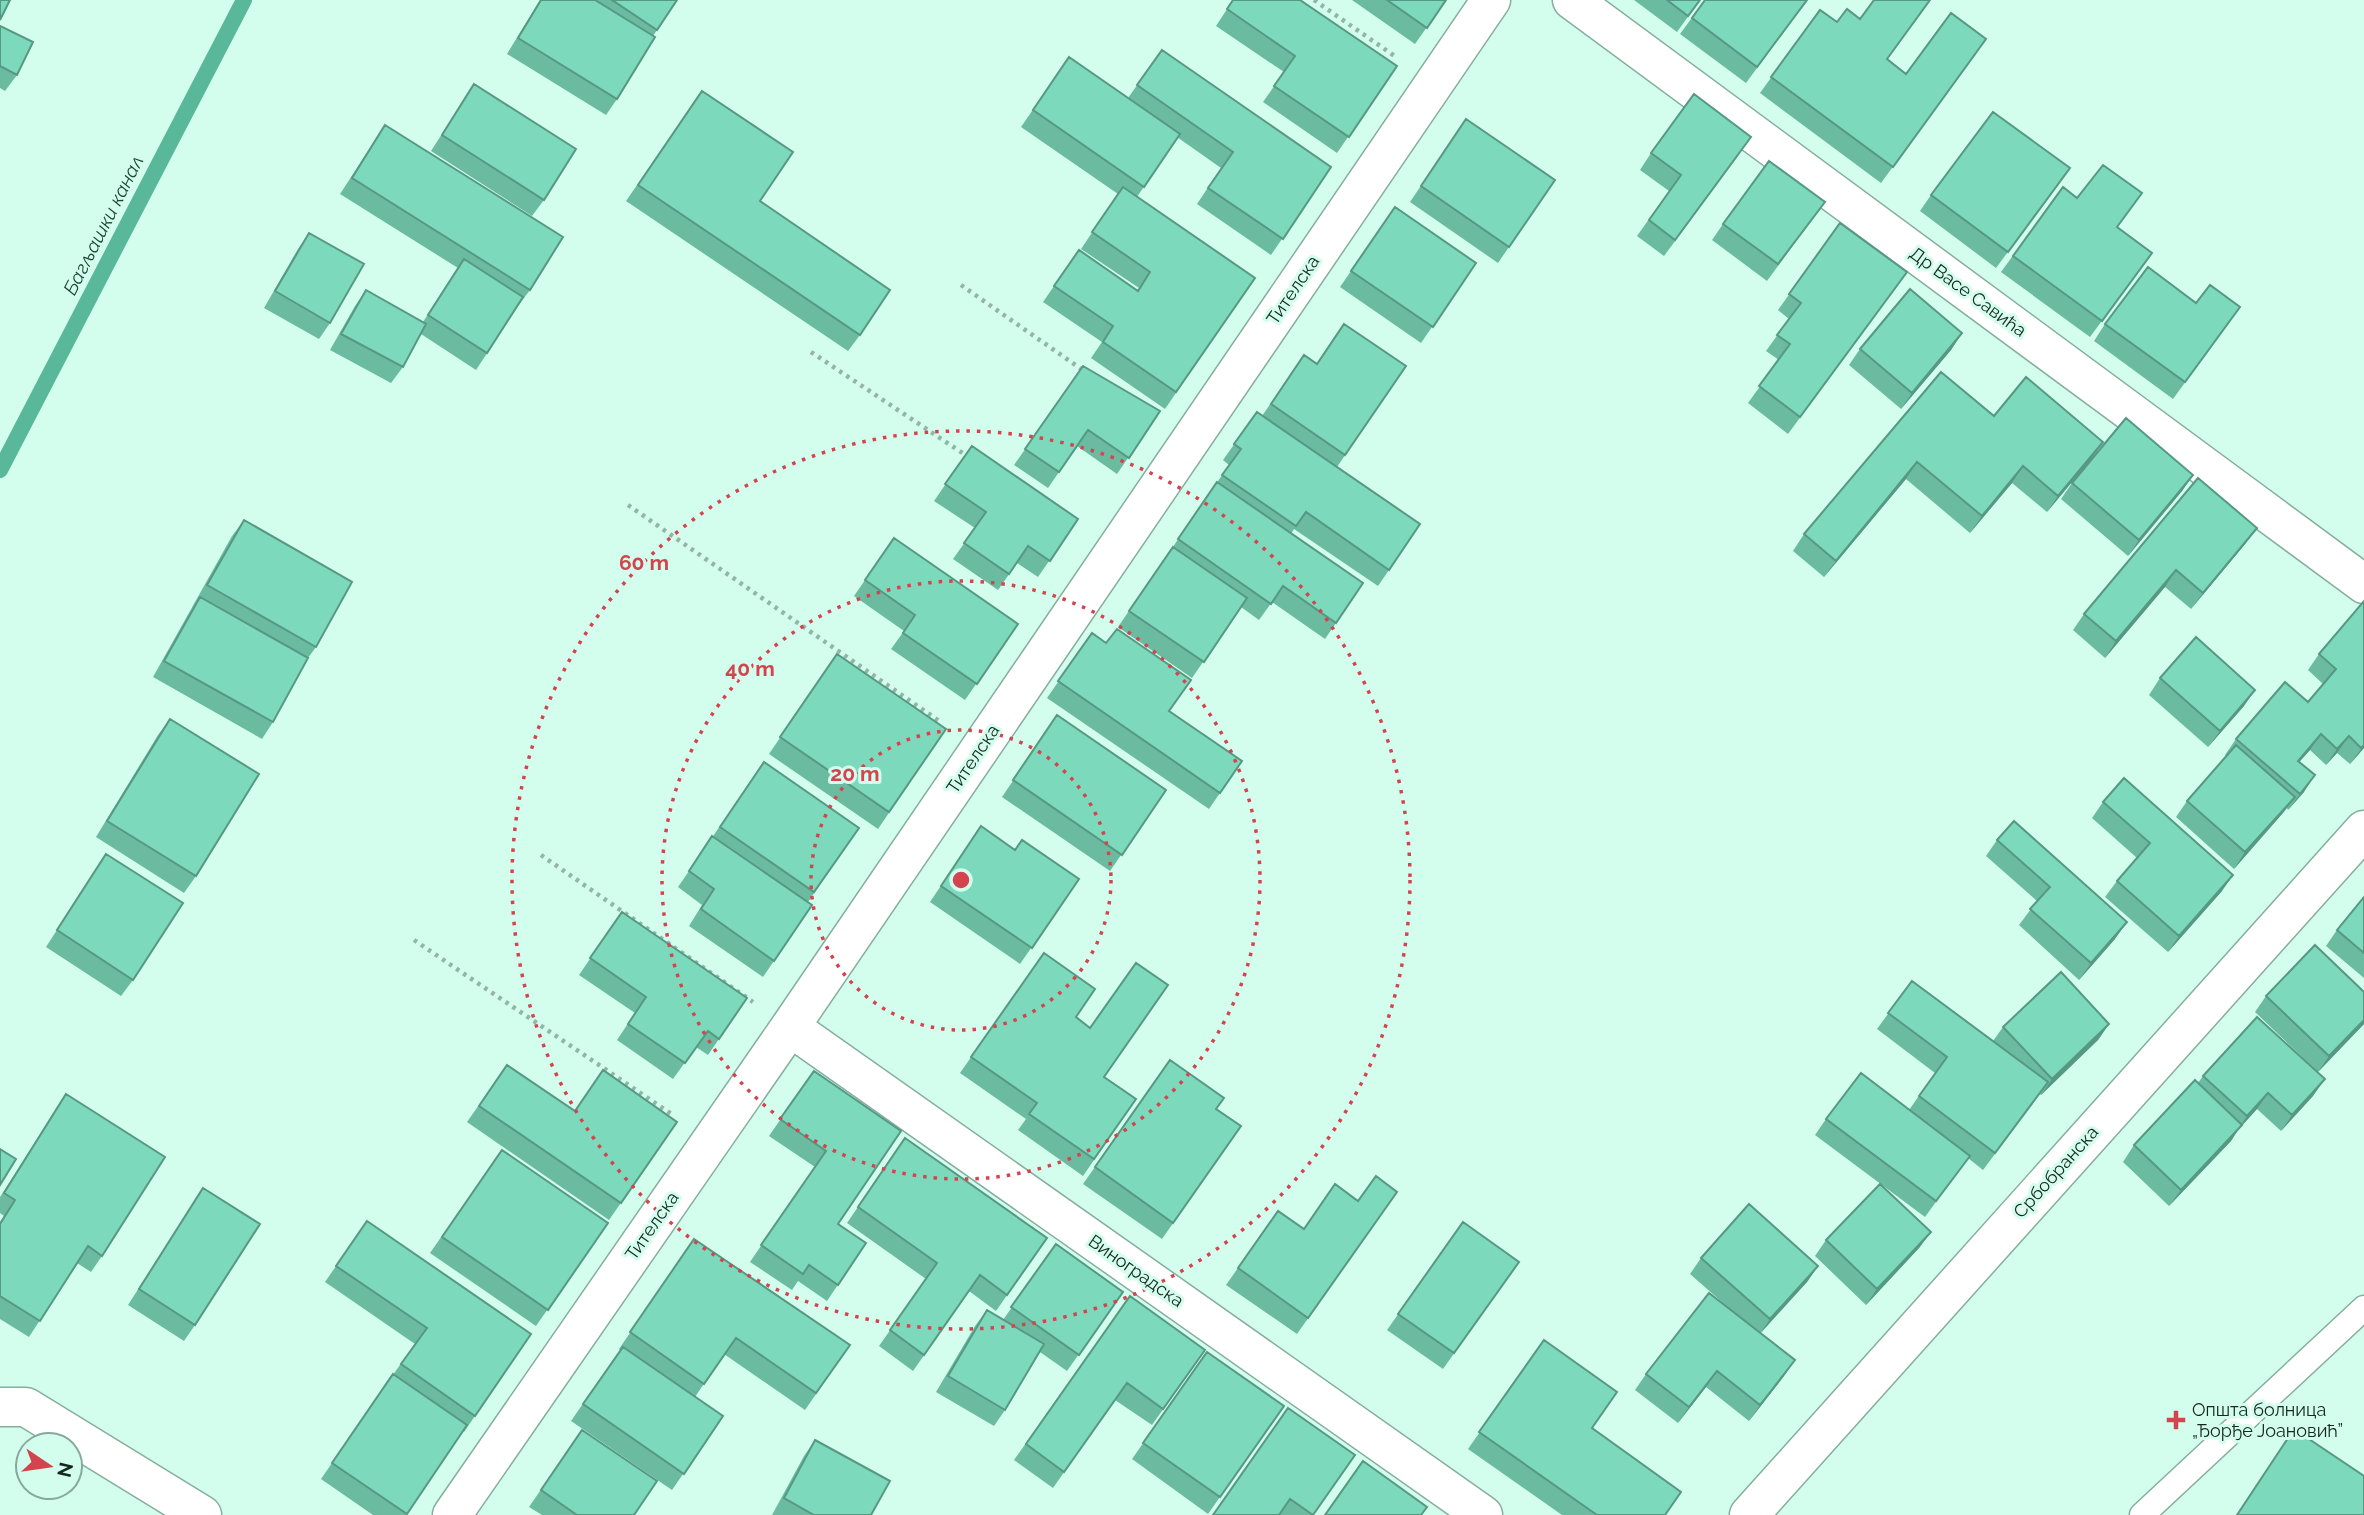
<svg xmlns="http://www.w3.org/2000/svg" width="2364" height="1515" font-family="Raleway,sans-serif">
<rect width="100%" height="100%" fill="#d3feee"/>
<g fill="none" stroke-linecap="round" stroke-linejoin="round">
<path stroke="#59b79a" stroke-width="16" d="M 0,470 L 244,0"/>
<g stroke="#86ae9f" stroke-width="27">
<path id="service" d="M 2142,1515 L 2364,1308"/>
</g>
<g stroke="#86ae9f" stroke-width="41">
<path id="minor" d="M 1572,0 L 2364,584
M 790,1027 L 1483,1515
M 0,1407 L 26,1407 L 202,1515
M 452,1515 L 790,1027 L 1491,0
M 1749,1515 L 2364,830"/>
</g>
<path stroke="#93b5a8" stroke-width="4.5" stroke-dasharray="3.5 5" stroke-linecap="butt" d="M 1314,0 L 1396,57
M 961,285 L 1084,371
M 811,352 L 970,458
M 628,505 L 942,723
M 541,855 L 753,1002
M 414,940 L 673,1115"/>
<use href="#service" stroke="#fff" stroke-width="24"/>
<use href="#minor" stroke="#fff" stroke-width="38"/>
</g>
<path fill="#6bbba1" d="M 540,0 L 677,0 L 653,36 L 617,99 L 606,115 L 507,54 Z
M 1233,0 L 1397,66 L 1337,153 L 1263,102 L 1284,72 L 1216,26 Z
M 1352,0 L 1446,0 L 1415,44 Z
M 1634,0 L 1700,0 L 1677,32 Z
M 1705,0 L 1807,0 L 1746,83 L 1680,34 Z
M 1820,10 L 1906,74 L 1975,55 L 1881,183 L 1760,93 Z
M 0,26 L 17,75 L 5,91 L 0,88 Z
M 1162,50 L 1331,167 L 1271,255 L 1197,204 L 1221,168 L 1177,137 L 1137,197 L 1255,278 L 1165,409 L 1091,358 L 1102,342 L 1043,302 L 1079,250 L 1137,291 L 1139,288 L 1081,249 L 1118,194 L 1021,127 L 1069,57 L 1128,98 Z
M 474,84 L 544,200 L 532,216 L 431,151 Z
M 702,91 L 760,201 L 860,335 L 848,351 L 626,201 Z
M 1466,119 L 1555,180 L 1498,263 L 1410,202 Z
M 385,125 L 530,290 L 518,306 L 476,370 L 421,334 L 403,367 L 391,383 L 330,350 L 355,306 L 366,290 L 423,322 L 458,268 L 340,194 Z
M 1651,153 L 1740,153 L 1664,256 L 1637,236 L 1669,191 L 1640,170 Z
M 2070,168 L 1996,268 L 1920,211 L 1931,195 Z
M 2063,187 L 2152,253 L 2090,337 L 2001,272 Z
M 1395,207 L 1476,263 L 1421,343 L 1340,287 Z
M 1813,218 L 1767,281 L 1712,240 L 1723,224 Z
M 1840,223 L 1907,272 L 1788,434 L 1748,403 L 1779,360 L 1766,351 L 1789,319 L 1778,310 Z
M 309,233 L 330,323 L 319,339 L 264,308 L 298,249 Z
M 2196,303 L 2240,307 L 2173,399 L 2094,341 L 2105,324 Z
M 1962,333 L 1951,350 L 1901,409 L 1849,365 L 1860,349 Z
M 1304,355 L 1317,363 L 1406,366 L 1337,467 L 1389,570 L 1378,586 L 1294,529 L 1291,534 L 1363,583 L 1325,639 L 1272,602 L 1259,620 L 1241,607 L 1192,678 L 1118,627 L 1229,465 L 1223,460 L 1257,412 L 1262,416 Z
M 1083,366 L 1160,411 L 1117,474 L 1077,446 L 1048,488 L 1014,465 Z
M 1941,372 L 1994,416 L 2103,442 L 2092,458 L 2047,512 L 2012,483 L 1970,533 L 1906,479 L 1824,577 L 1793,551 L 1804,534 Z
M 972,446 L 1078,519 L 1038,577 L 1017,563 L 998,590 L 953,559 L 975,528 L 934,501 Z
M 2193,475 L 2182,491 L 2128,556 L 2061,499 L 2072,483 Z
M 244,520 L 316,647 L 308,658 L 273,722 L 262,739 L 153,677 L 232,536 Z
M 2257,528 L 2245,544 L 2191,609 L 2165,587 L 2105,658 L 2073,630 L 2084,614 Z
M 894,538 L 1018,624 L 965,700 L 891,649 L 904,631 L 854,596 Z
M 2364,601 L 2364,748 L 2350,764 L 2337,753 L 2326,765 L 2310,750 L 2299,762 L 2304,792 L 2288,810 L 2287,808 L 2234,869 L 2176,817 L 2187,801 L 2226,756 L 2225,755 L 2236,739 L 2308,702 L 2323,684 L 2308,670 L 2319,654 Z
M 1092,633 L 1106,643 L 1169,711 L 1242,761 L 1209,809 L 1047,698 Z
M 837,654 L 946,729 L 878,829 L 769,754 Z
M 2160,678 L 2244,706 L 2208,747 L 2149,695 Z
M 1057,715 L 1166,790 L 1110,871 L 1002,797 Z
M 170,719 L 196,876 L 184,893 L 96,837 L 158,735 Z
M 764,762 L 859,828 L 808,902 L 812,905 L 763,977 L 689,926 L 702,905 L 678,887 Z
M 2103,802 L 2222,891 L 2168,952 L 2105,897 L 2117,881 L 2137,858 L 2092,818 Z
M 981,826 L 1015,850 L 1079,879 L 1020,964 L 930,902 Z
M 1997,840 L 2115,939 L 2079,980 L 2019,925 L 2037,901 L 1986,856 Z
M 106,854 L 133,980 L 121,996 L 46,947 Z
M 2364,897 L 2364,978 L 2326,946 L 2337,930 Z
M 622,912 L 747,998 L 708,1055 L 696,1047 L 673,1079 L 617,1040 L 635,1013 L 579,975 Z
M 1044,953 L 1104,1077 L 1136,1099 L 1083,1176 L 1018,1130 L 1026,1119 L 960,1073 Z
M 1912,981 L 1993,1041 L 2003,1027 L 2109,1024 L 2098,1040 L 2041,1095 L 2040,1094 L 1983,1170 L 1968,1158 L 1925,1217 L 1815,1135 L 1826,1119 L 1909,1110 L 1935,1073 L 1877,1029 Z
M 2364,992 L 2364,1024 L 2318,1072 L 2255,1012 L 2266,996 Z
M 1170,1060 L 1216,1109 L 1241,1126 L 1162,1239 L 1083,1184 Z
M 507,1065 L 575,1111 L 677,1122 L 609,1220 L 467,1122 Z
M 814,1071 L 838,1224 L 866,1243 L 827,1301 L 798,1281 L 792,1290 L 750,1262 L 815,1167 L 769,1136 Z
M 2203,1076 L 2313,1096 L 2281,1131 L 2257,1109 L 2238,1130 L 2231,1141 L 2169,1206 L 2123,1162 L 2134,1145 L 2198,1083 Z
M 66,1094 L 102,1256 L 91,1272 L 77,1263 L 29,1337 L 0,1319 L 0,1222 L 4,1216 L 0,1213 L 0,1197 Z
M 905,1138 L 1047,1238 L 996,1311 L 969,1291 L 913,1371 L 879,1346 L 926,1279 L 847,1223 Z
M 502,1150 L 608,1223 L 536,1326 L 430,1253 Z
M 203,1188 L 195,1325 L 184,1341 L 128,1305 Z
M 1397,1192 L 1297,1334 L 1226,1285 L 1278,1211 L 1304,1229 L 1358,1201 Z
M 367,1221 L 475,1416 L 464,1432 L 463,1431 L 406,1515 L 373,1515 L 321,1479 L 382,1390 L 415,1344 L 325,1282 Z
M 1463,1222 L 1519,1262 L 1443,1369 L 1387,1330 Z
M 1931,1232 L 1919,1248 L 1866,1305 L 1815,1256 L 1826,1240 Z
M 694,1239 L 850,1345 L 805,1410 L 724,1354 L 695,1397 L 723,1416 L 672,1490 L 571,1421 L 620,1350 L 619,1349 Z
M 1056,1244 L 1123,1292 L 1067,1371 L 1040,1352 L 1005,1410 L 994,1426 L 936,1392 L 975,1326 L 987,1310 L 1003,1320 Z
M 1701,1258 L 1818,1266 L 1807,1282 L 1760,1333 L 1784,1376 L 1749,1421 L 1706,1387 L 1678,1423 L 1635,1390 L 1646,1374 L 1731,1310 L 1690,1274 Z
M 1130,1296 L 1205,1350 L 1152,1425 L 1115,1400 L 1053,1488 L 1014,1460 Z
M 1544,1340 L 1592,1428 L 1665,1515 L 1562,1515 L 1468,1449 Z
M 1207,1352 L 1284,1406 L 1208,1514 L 1132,1459 Z
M 1288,1408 L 1313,1515 L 1213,1515 Z
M 2294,1429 L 2364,1515 L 2237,1515 Z
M 582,1430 L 634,1515 L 542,1515 L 529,1507 Z
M 815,1440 L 871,1515 L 772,1515 L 804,1456 Z"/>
<path fill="#579883" d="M 1962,333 L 1951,350 L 1901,409 L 1912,393 Z
M 2103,442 L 2092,458 L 2047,512 L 2058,496 Z
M 1917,462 L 1906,479 L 1824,577 L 1836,561 Z
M 2023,466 L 2012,483 L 1970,533 L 1982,516 Z
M 2193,475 L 2182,491 L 2128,556 L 2139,540 Z
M 2257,528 L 2245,544 L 2191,609 L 2203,593 Z
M 2176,570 L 2165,587 L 2105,658 L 2116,641 Z
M 2255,690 L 2244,706 L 2208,747 L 2220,731 Z
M 2321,734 L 2310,750 L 2286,777 L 2298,761 Z
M 2349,736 L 2337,753 L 2326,765 L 2337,749 Z
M 2364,745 L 2364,748 L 2350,764 Z
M 2315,775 L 2304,792 L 2288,810 L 2300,794 Z
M 2295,797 L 2283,813 L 2234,869 L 2245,852 Z
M 2233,875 L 2222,891 L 2168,952 L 2179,936 Z
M 2127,922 L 2115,939 L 2079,980 L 2091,963 Z
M 2364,1020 L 2364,1024 L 2318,1072 L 2329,1056 Z
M 2109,1024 L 2098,1040 L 2041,1095 L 2052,1079 Z
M 2325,1079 L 2313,1096 L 2281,1131 L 2292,1115 Z
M 2268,1093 L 2257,1109 L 2238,1130 L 2231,1141 L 2169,1206 L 2181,1190 L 2240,1127 L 2247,1116 Z
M 1931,1232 L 1919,1248 L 1866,1305 L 1877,1289 Z
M 1818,1266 L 1807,1282 L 1759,1335 L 1770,1319 Z
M 1795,1360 L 1784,1376 L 1749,1421 L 1760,1405 Z
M 1717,1371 L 1706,1387 L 1678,1423 L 1689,1407 Z"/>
<path fill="#7cd9bb" stroke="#579883" stroke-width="2" d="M 0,0 L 10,0 L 0,20 Z
M 541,0 L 595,0 L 655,37 L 617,99 L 518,38 Z
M 612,0 L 677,0 L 657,30 Z
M 1233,0 L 1300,0 L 1397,66 L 1349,137 L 1274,86 L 1295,56 L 1227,9 Z
M 1387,0 L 1446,0 L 1427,28 Z
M 1667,0 L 1700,0 L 1688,16 Z
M 1705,0 L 1807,0 L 1757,67 L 1692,18 Z
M 1874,0 L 1930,0 L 1887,59 L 1906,74 L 1951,13 L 1986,39 L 1893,167 L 1771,77 L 1820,10 L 1837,22 L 1847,9 L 1860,19 Z
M 0,26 L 33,42 L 17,75 L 0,66 Z
M 1162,50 L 1331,167 L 1283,239 L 1208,188 L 1233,152 L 1137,85 Z
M 1069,57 L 1180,134 L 1144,187 L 1033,110 Z
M 474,84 L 576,149 L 544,200 L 442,135 Z
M 702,91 L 793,152 L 760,201 L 890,290 L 860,335 L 638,185 Z
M 1694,94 L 1751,137 L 1675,240 L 1649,220 L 1681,175 L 1651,153 Z
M 1993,112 L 2070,168 L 2008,252 L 1931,195 Z
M 1466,119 L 1555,180 L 1509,247 L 1421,186 Z
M 385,125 L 563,237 L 530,290 L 352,178 Z
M 1769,161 L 1825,202 L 1778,264 L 1723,224 Z
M 2103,165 L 2142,193 L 2117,227 L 2152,253 L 2102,321 L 2013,256 L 2063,187 L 2077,198 Z
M 1123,187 L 1255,278 L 1176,392 L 1103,342 L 1113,326 L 1054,286 L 1079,250 L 1138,291 L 1150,272 L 1092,232 Z
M 1395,207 L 1476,263 L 1433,327 L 1351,271 Z
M 1840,223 L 1907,272 L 1800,417 L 1759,386 L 1790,344 L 1777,335 L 1801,303 L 1789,294 Z
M 309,233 L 364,264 L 330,323 L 275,291 Z
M 464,259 L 523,297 L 487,353 L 428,315 Z
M 2148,267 L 2196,303 L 2210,285 L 2240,307 L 2185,382 L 2105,324 Z
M 1910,289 L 1962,333 L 1912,393 L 1860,349 Z
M 366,290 L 426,324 L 403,367 L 341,334 Z
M 1344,324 L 1406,366 L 1345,455 L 1271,404 L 1304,355 L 1317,364 Z
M 1083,366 L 1160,411 L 1129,458 L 1088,430 L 1059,472 L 1025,449 Z
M 1941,372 L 1994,416 L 2026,377 L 2103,442 L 2058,496 L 2023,466 L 1982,516 L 1917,462 L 1836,561 L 1804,534 Z
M 1257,412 L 1420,524 L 1389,570 L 1306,512 L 1296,526 L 1222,475 L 1241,449 L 1234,444 Z
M 2126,418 L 2193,475 L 2139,540 L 2072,483 Z
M 972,446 L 1078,519 L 1050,561 L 1028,546 L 1009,574 L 964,543 L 986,512 L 945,484 Z
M 2198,478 L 2257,528 L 2203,593 L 2176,570 L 2116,641 L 2084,614 Z
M 1217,482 L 1363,583 L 1336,623 L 1283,586 L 1271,604 L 1178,539 Z
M 244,520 L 352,582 L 316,647 L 207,585 Z
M 894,538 L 1018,624 L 977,684 L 903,633 L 915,615 L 865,580 Z
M 1173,547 L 1247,598 L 1204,662 L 1129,611 Z
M 200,597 L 308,658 L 273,722 L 164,661 Z
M 2364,601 L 2364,745 L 2361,748 L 2349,736 L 2337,749 L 2321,734 L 2298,761 L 2315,775 L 2300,794 L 2236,739 L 2285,682 L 2308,702 L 2336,669 L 2319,654 Z
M 1117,629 L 1191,680 L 1169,711 L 1242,761 L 1220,793 L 1058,681 L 1092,633 L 1106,643 Z
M 2196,637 L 2255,690 L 2220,731 L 2160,678 Z
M 837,654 L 946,729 L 889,812 L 780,737 Z
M 1057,715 L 1166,790 L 1122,855 L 1013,780 Z
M 170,719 L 259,774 L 196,876 L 107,821 Z
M 2236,745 L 2295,797 L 2245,852 L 2187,801 Z
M 764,762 L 859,828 L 814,892 L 720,827 Z
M 2124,778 L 2233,875 L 2179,936 L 2117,881 L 2150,843 L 2103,802 Z
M 2014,821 L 2127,922 L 2091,963 L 2030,909 L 2050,887 L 1997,840 Z
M 981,826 L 1015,850 L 1022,840 L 1079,879 L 1032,948 L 941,886 Z
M 712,836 L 812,905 L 774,961 L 701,909 L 714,889 L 689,871 Z
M 106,854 L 183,903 L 133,980 L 57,930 Z
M 2364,897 L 2364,953 L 2337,930 Z
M 622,912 L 747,998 L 719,1039 L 708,1031 L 685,1063 L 628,1024 L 646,997 L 590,958 Z
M 2315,945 L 2364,992 L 2364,1020 L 2329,1056 L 2266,996 Z
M 1044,953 L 1095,989 L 1076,1017 L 1090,1028 L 1136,963 L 1168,985 L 1104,1077 L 1136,1099 L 1094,1159 L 1029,1114 L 1037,1103 L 971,1057 Z
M 2061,972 L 2109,1024 L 2052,1079 L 2003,1027 Z
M 1912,981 L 2048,1082 L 1995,1153 L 1919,1096 L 1947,1057 L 1888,1013 Z
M 2257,1017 L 2325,1079 L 2292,1115 L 2268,1093 L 2247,1116 L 2203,1076 Z
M 1170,1060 L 1224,1098 L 1216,1109 L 1241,1126 L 1173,1223 L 1095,1167 Z
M 507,1065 L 575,1111 L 603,1070 L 677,1122 L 621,1203 L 479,1106 Z
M 814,1071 L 901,1131 L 838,1224 L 866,1243 L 838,1285 L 809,1265 L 803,1274 L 761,1245 L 826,1151 L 780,1119 Z
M 1861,1073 L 1970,1156 L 1936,1201 L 1826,1119 Z
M 2195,1080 L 2242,1125 L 2181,1190 L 2134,1145 Z
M 66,1094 L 165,1157 L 102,1256 L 88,1246 L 40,1321 L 0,1296 L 0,1224 L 15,1200 L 4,1193 Z
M 905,1138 L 1047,1238 L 1007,1295 L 980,1275 L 924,1355 L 890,1330 L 937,1263 L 858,1207 Z
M 0,1149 L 16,1159 L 0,1185 Z
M 502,1150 L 608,1223 L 548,1310 L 442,1237 Z
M 1376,1176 L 1397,1192 L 1308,1318 L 1238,1268 L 1278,1211 L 1304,1229 L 1335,1184 L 1358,1201 Z
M 1880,1184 L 1931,1232 L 1877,1289 L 1826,1240 Z
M 203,1188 L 260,1224 L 195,1325 L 139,1289 Z
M 1749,1204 L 1818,1266 L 1770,1319 L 1701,1258 Z
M 367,1221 L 531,1334 L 475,1416 L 401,1364 L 427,1328 L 336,1266 Z
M 1463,1222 L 1519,1262 L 1454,1353 L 1398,1314 Z
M 694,1239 L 850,1345 L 816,1393 L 736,1338 L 704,1384 L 630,1332 Z
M 1056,1244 L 1123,1292 L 1079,1355 L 1011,1307 Z
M 1709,1293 L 1795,1360 L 1760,1405 L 1717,1371 L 1689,1407 L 1646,1374 Z
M 1130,1296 L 1205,1350 L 1163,1409 L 1127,1383 L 1064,1472 L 1026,1444 Z
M 987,1310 L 1044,1344 L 1005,1410 L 948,1376 Z
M 1544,1340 L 1617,1392 L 1592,1428 L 1681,1492 L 1665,1515 L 1597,1515 L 1479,1432 Z
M 623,1347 L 723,1416 L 684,1474 L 583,1404 Z
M 1207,1352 L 1284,1406 L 1220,1497 L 1143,1443 Z
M 393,1374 L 467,1425 L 407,1514 L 332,1463 Z
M 1288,1408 L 1355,1455 L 1313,1515 L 1290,1499 L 1279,1515 L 1213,1515 Z
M 2294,1429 L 2364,1476 L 2364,1515 L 2237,1515 Z
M 582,1430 L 657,1481 L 634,1515 L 577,1515 L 541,1490 Z
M 815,1440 L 890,1481 L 871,1515 L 814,1515 L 784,1498 Z
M 1363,1461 L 1427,1507 L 1421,1515 L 1325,1515 Z"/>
<g fill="none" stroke="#d4444e" stroke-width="3.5" stroke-dasharray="3.5 7">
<circle cx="961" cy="880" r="150"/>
<circle cx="961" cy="880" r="299"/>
<circle cx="961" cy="880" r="449"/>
</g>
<path fill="#d4444e" stroke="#d3feee" stroke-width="2.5" d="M2172.5 1409.5h7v7h7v7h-7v7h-7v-7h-7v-7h7z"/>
<g text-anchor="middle" stroke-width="6" stroke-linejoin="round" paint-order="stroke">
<g font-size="18" fill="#162621" stroke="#d3feee">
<text transform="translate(1293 290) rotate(-56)" y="6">Тителска</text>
<text transform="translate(1968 292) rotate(36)" y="6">Др Васе Савића</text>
<text transform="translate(973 759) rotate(-56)" y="6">Тителска</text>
<text transform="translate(2056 1172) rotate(-48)" y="6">Србобранска</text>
<text transform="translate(652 1226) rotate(-55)" y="6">Тителска</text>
<text transform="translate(1136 1271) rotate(35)" y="6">Виноградска</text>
</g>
<g font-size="18" fill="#162621" stroke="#d3feee" text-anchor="start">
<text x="2192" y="1416">Општа болница<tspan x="2192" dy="21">„Ђорђе Јоановић”</tspan></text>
</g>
<g font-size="19" font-style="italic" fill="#1b4538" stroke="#d3feee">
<text transform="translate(103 225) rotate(-63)" y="7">Багљашки канал</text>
</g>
</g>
<circle cx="961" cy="880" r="10" fill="#d4444e" stroke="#d3feee" stroke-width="3.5"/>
<g font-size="21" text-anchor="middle" font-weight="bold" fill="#d4444e" stroke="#d3feee" stroke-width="6" stroke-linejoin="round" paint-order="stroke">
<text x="644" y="570">60 m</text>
<text x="750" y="676">40 m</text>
<text x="855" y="781">20 m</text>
</g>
<g transform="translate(49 1466) rotate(103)"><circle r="33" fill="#d3feee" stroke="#87a89c" stroke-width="2"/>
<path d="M0-5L12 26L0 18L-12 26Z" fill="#d4444e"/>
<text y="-10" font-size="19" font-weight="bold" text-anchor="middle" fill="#162621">N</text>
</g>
</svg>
